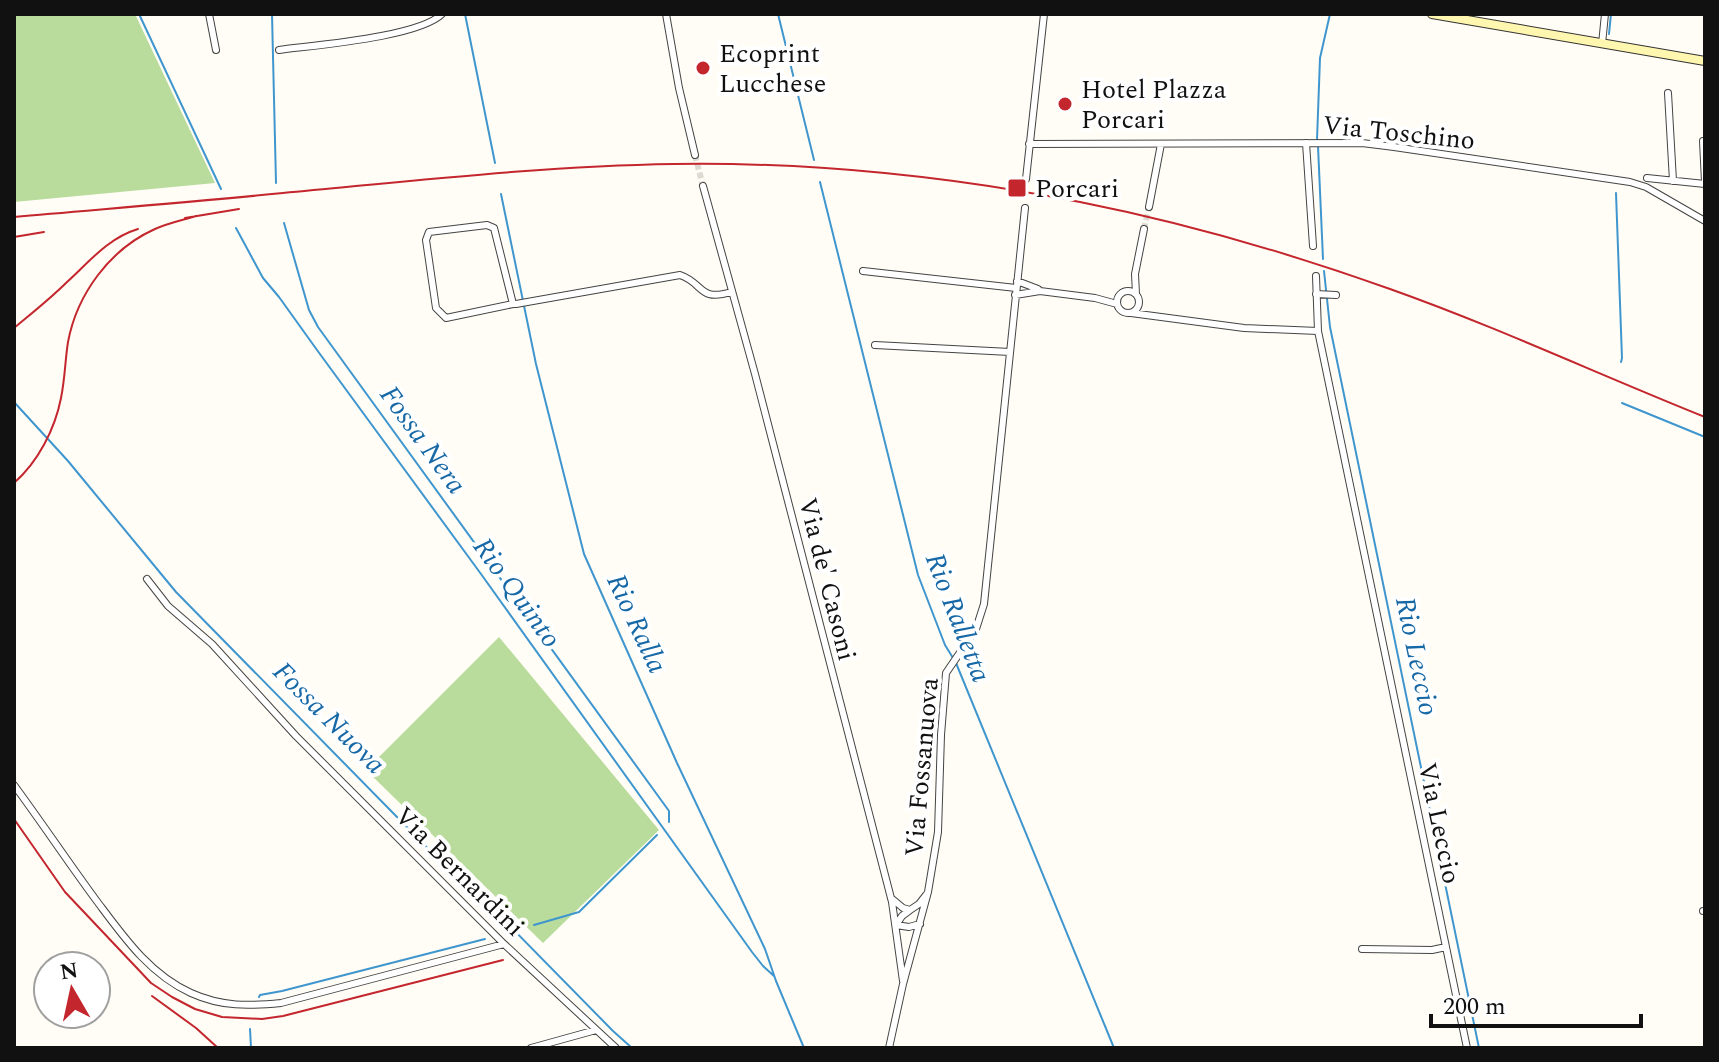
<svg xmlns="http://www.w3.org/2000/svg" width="1719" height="1062" font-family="Spectral,serif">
<rect width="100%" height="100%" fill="#fffdf5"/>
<path fill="#b9dc9c" d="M 14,14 L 135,14 L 215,183 L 14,202 Z
M 499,637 L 659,830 L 543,943 L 366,770 Z"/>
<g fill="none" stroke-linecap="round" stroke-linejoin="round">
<path stroke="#3f96cf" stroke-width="2" d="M 139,14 L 221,189
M 272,14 L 276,183
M 465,14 L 495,163
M 778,14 L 814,160
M 1609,34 L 1611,14
M 1317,140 L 1320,58 L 1330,14
M 1318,146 L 1323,259
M 820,182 L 918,575 L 945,645 L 953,658
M 1616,193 L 1622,358 L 1621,362
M 501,194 L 536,364 L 584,554 L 677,763 L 765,949 L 776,981 L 804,1048
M 284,223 L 309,310 L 318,327 L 669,811 L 669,822
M 236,228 L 263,278 L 279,297 L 317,350 L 481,574 L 752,952 L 763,966 L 774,976
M 1324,271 L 1330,327 L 1479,1048
M 14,402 L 68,461 L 176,592 L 451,872 L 504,920 L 613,1031 L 632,1048
M 1622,403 L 1705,437
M 956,663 L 1114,1048
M 534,925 L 579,912 L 657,835
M 259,997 L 260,995 L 282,991 L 485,939
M 250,1029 L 251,1048"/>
<path stroke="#dbdad3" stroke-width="6" stroke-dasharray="6 3" stroke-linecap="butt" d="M 695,155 L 703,186
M 1144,229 L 1149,207"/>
<g stroke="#444" stroke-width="8">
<path id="street" d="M 209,14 L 216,50
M 666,14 L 679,88 L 695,155
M 1602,44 L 1605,14
M 279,50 C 316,45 419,37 442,14
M 1668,93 L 1673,181
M 1703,141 L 1705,182
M 1306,143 L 1313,246
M 1029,144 L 1362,143 L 1394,147 L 1630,182 L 1646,187 L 1705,221
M 1647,178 L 1705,184
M 1026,179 L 1044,14
M 703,186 L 755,374 L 892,902 L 903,981
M 1149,207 L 1161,144
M 863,271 L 1016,288
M 1316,276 L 1318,331 L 1467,1048
M 1017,281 L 1038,289
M1117 302a11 11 0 1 1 22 0a11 11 0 1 1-22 0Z
M 1136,294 L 1135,274 L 1144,229
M 1316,294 L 1336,295
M 1015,295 L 1040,291 L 1095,298 L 1117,304
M 513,304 L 494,228 L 487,225 L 429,232 L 426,240 L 436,308 L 446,318 L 513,304 L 516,304 L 680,275 C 704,283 698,302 731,292
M 1131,313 L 1244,328 L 1318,331
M 875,345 L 1010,352
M 147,579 L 168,606 L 212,644 L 296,736 L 504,944 L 616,1048
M 14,785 C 42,823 68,862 96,900 C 123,936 149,974 191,993 C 222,1007 249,1006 281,1003 L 504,944
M 891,898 L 903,908 L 910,910 L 919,904 L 926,895
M 910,910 L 902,916 L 896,925 L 909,927 L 920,924
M 1703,911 L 1705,911
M 1362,949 L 1432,950 L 1446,947
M 531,1048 L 596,1030
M 889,1048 L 903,984 L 928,892 L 938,832 L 941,735 L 946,673 L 976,629 L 984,604 L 1025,208"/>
</g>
<g stroke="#333" stroke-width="10">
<path id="secondary" d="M 1432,14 L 1705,61"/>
</g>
<use href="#street" stroke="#fff" stroke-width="6"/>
<use href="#secondary" stroke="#fff6b0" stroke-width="8"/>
<path stroke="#c4262e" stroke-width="2" d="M 14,217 C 104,209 193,202 283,193 C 413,181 543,166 674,164 C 810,162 947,176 1080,202 C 1186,223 1289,253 1390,289 C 1497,327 1600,375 1705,417
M 185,218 L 239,209
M 14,237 L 44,232
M 14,328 C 32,313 50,299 67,282 C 89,262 108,238 138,229
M 14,483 C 38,462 55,429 61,398 C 65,379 65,361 68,342 C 77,294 110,249 155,229 C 168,223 183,220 196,216
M 14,819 L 65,892 L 151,983 L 172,997 L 195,1009 L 222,1017 L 262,1019 L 283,1016 L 503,960
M 152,996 L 196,1028 L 218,1048"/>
</g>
<g fill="#c4262e" stroke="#fff" stroke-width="3">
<circle cx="703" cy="68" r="8"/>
<circle cx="1065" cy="104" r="8"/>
<rect x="1007" y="178" width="20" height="20" rx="4"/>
</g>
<g text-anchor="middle" stroke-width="8" stroke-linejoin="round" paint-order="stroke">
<g font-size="26" fill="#111" stroke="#fff" text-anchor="start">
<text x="719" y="62">Ecoprint<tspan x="719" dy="30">Lucchese</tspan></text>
<text x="1081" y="98">Hotel Plazza<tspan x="1081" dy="30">Porcari</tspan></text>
<text x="1035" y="197">Porcari</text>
</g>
<g font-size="26" fill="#111" stroke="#fff">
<text transform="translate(1399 132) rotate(6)" y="9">Via Toschino</text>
<text transform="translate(828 579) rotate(76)" y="9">Via de' Casoni</text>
<text transform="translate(921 767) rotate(-85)" y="9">Via Fossanuova</text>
<text transform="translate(1440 823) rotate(78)" y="9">Via Leccio</text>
<text transform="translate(460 871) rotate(45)" y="9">Via Bernardini</text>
</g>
<g font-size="28" font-style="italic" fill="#1768a6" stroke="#fff">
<text transform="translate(424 439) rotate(54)" y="10">Fossa Nera</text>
<text transform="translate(518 592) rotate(54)" y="10">Rio Quinto</text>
<text transform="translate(959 617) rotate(69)" y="10">Rio Ralletta</text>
<text transform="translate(638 623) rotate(65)" y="10">Rio Ralla</text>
<text transform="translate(1418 656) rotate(78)" y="10">Rio Leccio</text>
<text transform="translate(330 717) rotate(45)" y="10">Fossa Nuova</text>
</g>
</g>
<rect width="1719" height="1062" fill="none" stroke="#111111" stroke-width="32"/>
<g transform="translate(72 990) rotate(351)"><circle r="38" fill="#ffffff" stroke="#a0a0a0" stroke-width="2"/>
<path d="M0-6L14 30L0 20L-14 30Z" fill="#c4262e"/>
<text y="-12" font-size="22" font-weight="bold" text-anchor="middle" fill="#111111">N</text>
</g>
<path d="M1431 1014v12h210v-12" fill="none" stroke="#111111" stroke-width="4"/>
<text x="1443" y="1014" font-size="24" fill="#111111" stroke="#ffffff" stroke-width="6" paint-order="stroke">200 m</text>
</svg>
